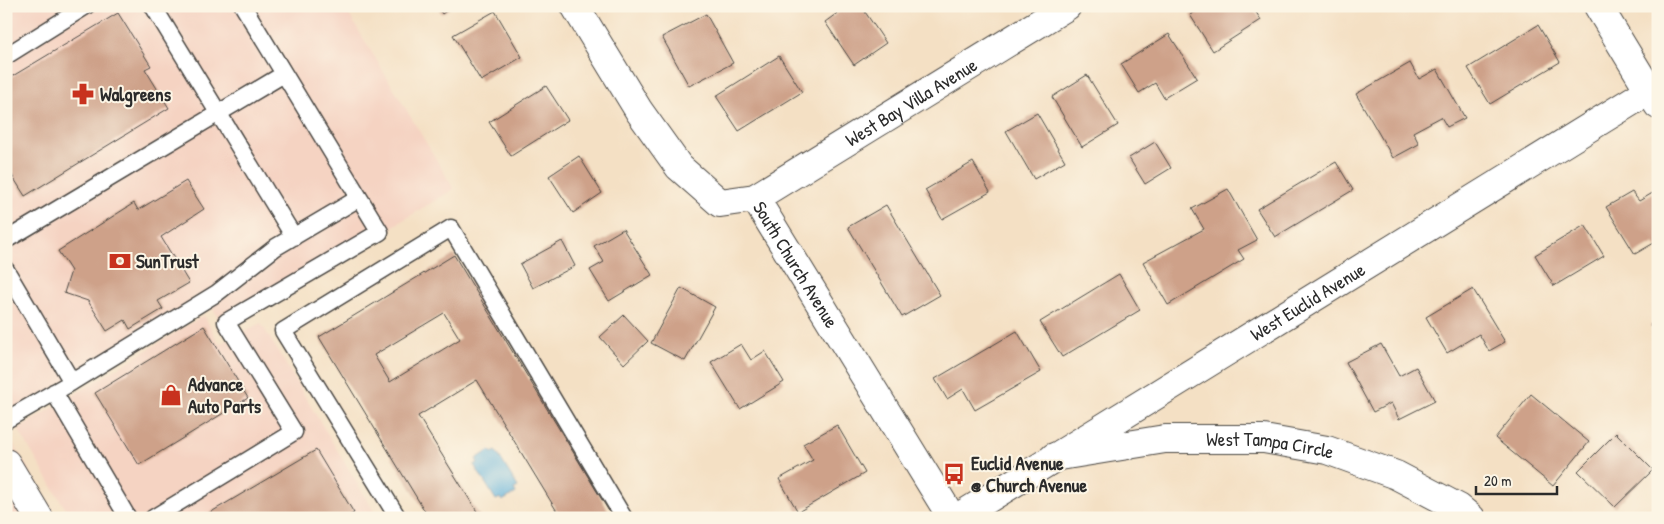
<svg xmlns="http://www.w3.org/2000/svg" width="1664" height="524" font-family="'Patrick Hand',sans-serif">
<rect width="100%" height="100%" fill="#fcf5e5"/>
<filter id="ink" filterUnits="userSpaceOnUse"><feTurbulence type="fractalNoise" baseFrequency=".02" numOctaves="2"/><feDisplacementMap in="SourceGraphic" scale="10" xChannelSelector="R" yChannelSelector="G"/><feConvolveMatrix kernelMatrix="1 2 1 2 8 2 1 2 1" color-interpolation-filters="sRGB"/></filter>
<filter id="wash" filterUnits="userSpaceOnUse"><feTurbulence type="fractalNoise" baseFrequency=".0096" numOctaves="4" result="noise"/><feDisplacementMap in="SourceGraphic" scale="20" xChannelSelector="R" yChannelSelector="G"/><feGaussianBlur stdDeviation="1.12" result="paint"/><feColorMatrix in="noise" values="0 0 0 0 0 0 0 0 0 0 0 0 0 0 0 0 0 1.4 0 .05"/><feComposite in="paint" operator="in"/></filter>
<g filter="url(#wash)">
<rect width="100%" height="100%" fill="#f4e0c4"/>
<path fill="#f5d3c2" d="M 6,6 L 344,6 L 454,189 L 254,311 L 223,327 L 212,307 L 205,303 L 6,426 Z
M 204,315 L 219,344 L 261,323 L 378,518 L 71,518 L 18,429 Z
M 6,429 L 8,435 L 57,518 L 56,518 L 6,437 Z
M 6,490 L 23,518 L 6,518 Z"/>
<path fill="#60b1db" stroke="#466e83" d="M 490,450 L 492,453 L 496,451 L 518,487 L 514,489 L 516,493 L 502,501 L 500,498 L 496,500 L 474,465 L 478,463 L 476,459 Z"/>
<g id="blocks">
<path fill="#cea189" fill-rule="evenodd" d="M 437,6 L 453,6 L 442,14 Z
M 847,6 L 861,6 L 886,43 L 854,65 L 825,22 Z
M 1204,6 L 1252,6 L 1261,20 L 1213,51 L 1190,15 Z
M 495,11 L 522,57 L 481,81 L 453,35 Z
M 118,13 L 151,66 L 145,69 L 169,108 L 25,196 L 6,166 L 6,80 Z
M 706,14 L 733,63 L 689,86 L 662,37 Z
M 1538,25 L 1560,62 L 1490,104 L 1468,68 Z
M 1169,34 L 1197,78 L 1164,98 L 1155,83 L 1139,93 L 1121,64 Z
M 779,56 L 802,92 L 739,131 L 716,96 Z
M 1410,63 L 1419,79 L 1437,69 L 1465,118 L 1447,127 L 1441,117 L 1413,132 L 1419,144 L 1393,158 L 1356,94 Z
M 1087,75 L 1118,125 L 1082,147 L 1052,97 Z
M 546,86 L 568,120 L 511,156 L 489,122 Z
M 1037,113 L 1065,161 L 1034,179 L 1006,131 Z
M 1155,142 L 1171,168 L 1145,184 L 1129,158 Z
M 579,156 L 602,193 L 573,213 L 549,176 Z
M 973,162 L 990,192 L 942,219 L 925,190 Z
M 1336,162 L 1353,190 L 1275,237 L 1257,209 Z
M 186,181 L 204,209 L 161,237 L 189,283 L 158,301 L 163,309 L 130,329 L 125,320 L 107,331 L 88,301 L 64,293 L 71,271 L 58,251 L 134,203 L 138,210 Z
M 1228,189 L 1257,240 L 1238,250 L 1244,259 L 1168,305 L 1143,262 L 1204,229 L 1192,209 Z
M 1656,191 L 1658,195 L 1658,250 L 1654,243 L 1635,254 L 1606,207 L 1632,192 L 1639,201 Z
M 886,205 L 940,295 L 902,317 L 848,227 Z
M 1585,225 L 1604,256 L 1554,286 L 1535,255 Z
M 623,229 L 652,275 L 609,301 L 590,270 L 604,262 L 594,246 Z
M 562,241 L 575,266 L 533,288 L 520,264 Z
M 454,255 L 613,518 L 561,518 L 477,380 L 418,416 L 481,518 L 429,518 L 319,337 ZM 444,313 L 460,339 L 390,382 L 374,355 Z
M 1119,274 L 1140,310 L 1062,357 L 1040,322 Z
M 681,288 L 715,307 L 685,361 L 651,343 Z
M 1473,289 L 1505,342 L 1489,351 L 1479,334 L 1447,353 L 1426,317 Z
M 624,315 L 648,341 L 624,364 L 600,337 Z
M 1658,320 L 1658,336 L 1650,325 Z
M 204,326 L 248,398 L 139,465 L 95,393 Z
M 1017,331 L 1041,372 L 975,410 L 963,389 L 947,399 L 935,379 Z
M 741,344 L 751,360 L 765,351 L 784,382 L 740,409 L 711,362 Z
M 1381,344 L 1399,376 L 1416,367 L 1435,401 L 1399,419 L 1391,403 L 1373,412 L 1346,362 Z
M 1531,394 L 1589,442 L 1553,486 L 1495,438 Z
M 837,425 L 865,473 L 798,512 L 779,479 L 813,460 L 803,444 Z
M 1616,433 L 1653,470 L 1615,507 L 1578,471 Z
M 316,450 L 354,513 L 346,518 L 201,518 Z"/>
</g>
</g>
<g filter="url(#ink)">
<use href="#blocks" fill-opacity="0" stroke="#494642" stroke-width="1"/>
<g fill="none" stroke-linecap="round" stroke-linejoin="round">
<g stroke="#494642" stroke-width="19">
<path id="lane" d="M 153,6 L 294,237
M 6,56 L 86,6
M 6,240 L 284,74
M 6,270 L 72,382 L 6,420
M 72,382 L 217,293 L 276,247 L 359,198
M 54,392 L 128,518
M 153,518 L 294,432 L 226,322 L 380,232 L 243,6
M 398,518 L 283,331 L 451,228 L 624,518"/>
</g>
<g stroke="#494642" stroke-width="30">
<g id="street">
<path id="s1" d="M 575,6 L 639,111 L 679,167 L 720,203 L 755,198 L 1067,6"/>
<path d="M 1598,6 L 1658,105"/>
<path id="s2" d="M 755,198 L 952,518"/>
<path id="s3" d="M 1054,457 L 1165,439 L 1264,439 L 1327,450 L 1396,475 L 1459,508 L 1471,518"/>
</g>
</g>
<g stroke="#494642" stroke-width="30">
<g id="secondary">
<path id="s4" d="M 957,518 L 1658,85"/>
</g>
</g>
<g stroke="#494642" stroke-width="30">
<path id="primary" d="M 6,463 L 39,518"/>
</g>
<use href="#lane" stroke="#fff" stroke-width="16"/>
<use href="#street" stroke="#fff" stroke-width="28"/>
<use href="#secondary" stroke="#fff" stroke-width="28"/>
<use href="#primary" stroke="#fff" stroke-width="28"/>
</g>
</g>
<defs>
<g id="pharmacy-bare" transform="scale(1.725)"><path d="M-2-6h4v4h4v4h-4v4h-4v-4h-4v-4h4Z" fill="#c8321e" stroke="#fcf5e5" stroke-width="2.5" paint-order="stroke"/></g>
<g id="bank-bare" transform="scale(1.725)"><path d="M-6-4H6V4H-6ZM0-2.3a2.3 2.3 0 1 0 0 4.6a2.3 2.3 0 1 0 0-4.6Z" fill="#c8321e" stroke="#fcf5e5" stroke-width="2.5" paint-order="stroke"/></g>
<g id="shop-bare" transform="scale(1.725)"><path d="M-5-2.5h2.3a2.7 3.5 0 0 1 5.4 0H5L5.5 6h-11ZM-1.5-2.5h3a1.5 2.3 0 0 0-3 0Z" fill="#c8321e" stroke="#fcf5e5" stroke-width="2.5" paint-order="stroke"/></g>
<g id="bus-bare" transform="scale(1.725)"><path d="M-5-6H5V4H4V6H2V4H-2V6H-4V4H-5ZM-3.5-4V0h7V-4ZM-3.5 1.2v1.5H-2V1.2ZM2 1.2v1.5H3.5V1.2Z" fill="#c8321e" stroke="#fcf5e5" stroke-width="2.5" paint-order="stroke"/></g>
</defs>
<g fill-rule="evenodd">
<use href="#pharmacy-bare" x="83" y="94"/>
<use href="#bank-bare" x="120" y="261"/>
<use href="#shop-bare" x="171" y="395"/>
<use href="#bus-bare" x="954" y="474"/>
</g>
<g text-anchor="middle" stroke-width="4" stroke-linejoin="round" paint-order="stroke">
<g font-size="19" font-weight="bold" fill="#2b2b2b" stroke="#fcf5e5" text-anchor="start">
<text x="100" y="101">Walgreens</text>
<text x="136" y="268">SunTrust</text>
<text x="188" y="391">Advance<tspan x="188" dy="22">Auto Parts</tspan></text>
<text x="971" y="470">Euclid Avenue<tspan x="971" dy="22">@ Church Avenue</tspan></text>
</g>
<g font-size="19" fill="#2b2b2b" stroke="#fcf5e5">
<text dy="7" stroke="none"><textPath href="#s1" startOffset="465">West Bay Villa Avenue</textPath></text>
<text dy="7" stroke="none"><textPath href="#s2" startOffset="78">South Church Avenue</textPath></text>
<text dy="7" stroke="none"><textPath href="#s4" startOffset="412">West Euclid Avenue</textPath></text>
<text dy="7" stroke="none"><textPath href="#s3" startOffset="218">West Tampa Circle</textPath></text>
</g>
</g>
<rect width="1664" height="524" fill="none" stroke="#fcf5e5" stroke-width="25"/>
<path d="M1476 486v8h81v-8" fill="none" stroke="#2b2b2b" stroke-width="2.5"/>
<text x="1484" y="486" font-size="15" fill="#2b2b2b" stroke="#fcf5e5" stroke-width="4" paint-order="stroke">20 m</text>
</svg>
